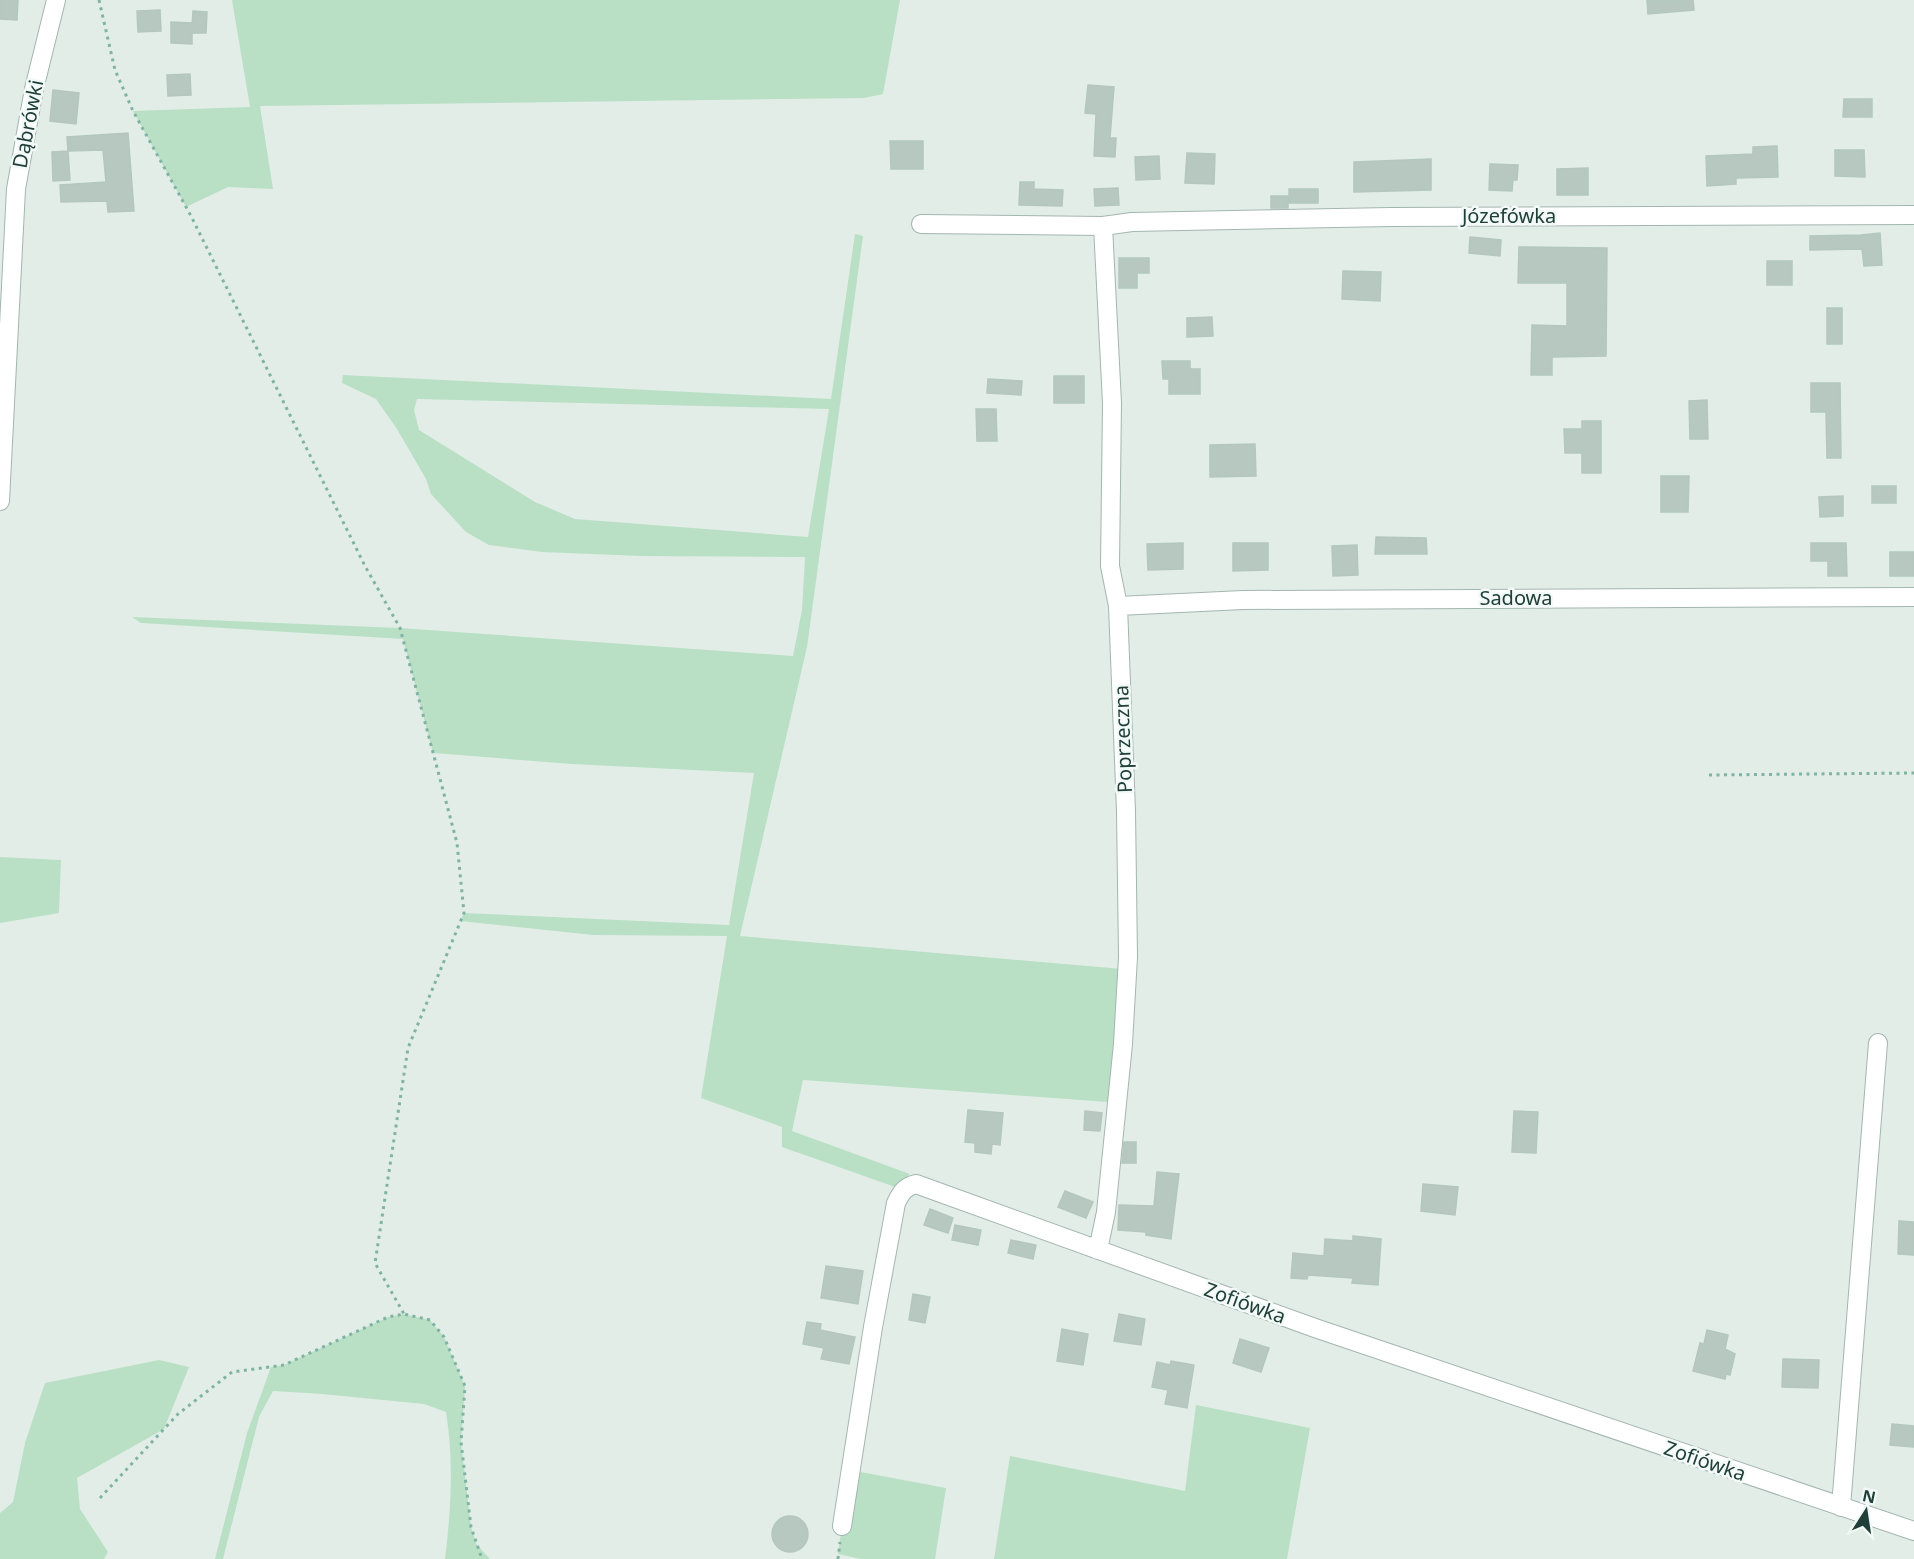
<svg xmlns="http://www.w3.org/2000/svg" width="1914" height="1559" font-family="'Noto Sans',sans-serif">
<rect width="100%" height="100%" fill="#e2ede8"/>
<path fill="#b9e0c4" fill-rule="evenodd" d="M 232,0 L 900,0 L 883,94 L 864,98 L 260,106 L 273,189 L 228,187 L 186,207 L 133,111 L 250,107 Z
M 855,234 L 863,236 L 807,647 L 740,936 L 1122,969 L 1108,1102 L 803,1080 L 792,1131 L 910,1174 L 898,1188 L 782,1147 L 782,1127 L 701,1098 L 727,936 L 593,935 L 460,921 L 464,913 L 729,925 L 754,773 L 572,764 L 433,753 L 403,639 L 141,623 L 132,617 L 400,628 L 793,656 L 802,610 L 805,557 L 641,556 L 542,552 L 489,545 L 466,532 L 431,494 L 426,479 L 397,429 L 376,399 L 342,383 L 343,375 L 831,399 ZM 417,399 L 829,409 L 808,537 L 575,519 L 535,502 L 419,430 L 414,410 Z
M 0,857 L 61,860 L 59,913 L 0,923 Z
M 404,1314 L 430,1320 L 444,1337 L 465,1386 L 461,1442 L 471,1527 L 477,1545 L 490,1559 L 445,1559 C 451,1510 454,1461 446,1412 L 424,1404 L 322,1394 L 273,1391 L 259,1417 L 223,1559 L 215,1559 L 247,1433 L 271,1367 L 284,1365 L 388,1317 Z
M 159,1360 L 189,1367 L 164,1429 L 77,1478 L 80,1509 L 108,1552 L 104,1559 L 0,1559 L 0,1513 L 13,1502 L 25,1443 L 45,1383 Z
M 1196,1405 L 1310,1428 L 1287,1559 L 994,1559 L 1010,1456 L 1185,1491 Z
M 850,1470 L 946,1488 L 935,1559 L 861,1559 L 838,1554 Z"/>
<path fill="#b7c8c1" stroke="#b3c7bf" stroke-width="1.5" d="M 0,0 L 18,0 L 17,20 L 0,19 Z
M 1647,0 L 1693,0 L 1694,10 L 1648,14 Z
M 160,10 L 161,31 L 138,32 L 137,11 Z
M 193,11 L 207,12 L 206,33 L 192,33 L 192,44 L 171,43 L 171,22 L 193,23 L 192,27 Z
M 190,74 L 191,95 L 168,96 L 167,75 Z
M 1088,85 L 1114,87 L 1110,138 L 1116,138 L 1115,157 L 1094,156 L 1096,114 L 1085,113 Z
M 53,90 L 79,93 L 76,124 L 50,121 Z
M 1844,99 L 1872,99 L 1872,117 L 1843,117 Z
M 128,133 L 134,211 L 108,212 L 107,201 L 61,202 L 60,185 L 106,182 L 103,150 L 68,151 L 67,137 Z
M 890,141 L 923,141 L 923,169 L 891,169 Z
M 1777,146 L 1778,177 L 1736,178 L 1736,184 L 1707,186 L 1706,156 L 1753,154 L 1753,147 Z
M 1835,150 L 1864,150 L 1865,177 L 1835,176 Z
M 68,151 L 70,180 L 53,181 L 52,152 Z
M 1187,153 L 1215,154 L 1214,184 L 1185,183 Z
M 1159,156 L 1160,179 L 1136,180 L 1135,157 Z
M 1431,159 L 1431,190 L 1354,192 L 1354,162 Z
M 1490,164 L 1518,165 L 1517,180 L 1513,180 L 1512,191 L 1489,190 Z
M 1588,168 L 1588,195 L 1557,195 L 1557,169 Z
M 1020,182 L 1034,182 L 1034,189 L 1063,190 L 1062,206 L 1019,205 Z
M 1118,188 L 1119,205 L 1095,206 L 1094,189 Z
M 1289,189 L 1318,189 L 1318,203 L 1289,203 Z
M 1271,196 L 1288,196 L 1288,208 L 1271,208 Z
M 1880,233 L 1882,265 L 1864,266 L 1862,249 L 1810,250 L 1810,236 L 1861,235 Z
M 1470,237 L 1501,240 L 1500,256 L 1469,253 Z
M 1519,247 L 1607,248 L 1606,356 L 1552,357 L 1552,375 L 1531,375 L 1532,325 L 1567,326 L 1567,283 L 1518,283 Z
M 1119,258 L 1149,258 L 1149,273 L 1137,273 L 1137,288 L 1119,288 Z
M 1767,261 L 1792,261 L 1792,285 L 1767,285 Z
M 1343,271 L 1381,272 L 1380,301 L 1342,299 Z
M 1827,308 L 1842,308 L 1842,344 L 1827,344 Z
M 1212,317 L 1213,336 L 1187,337 L 1187,318 Z
M 1162,361 L 1190,361 L 1190,369 L 1200,369 L 1200,394 L 1169,394 L 1169,379 L 1163,379 Z
M 1054,376 L 1084,376 L 1084,403 L 1054,403 Z
M 988,379 L 1022,381 L 1021,395 L 987,393 Z
M 1811,383 L 1840,383 L 1841,458 L 1827,458 L 1826,412 L 1811,412 Z
M 1707,400 L 1708,439 L 1690,439 L 1689,401 Z
M 976,409 L 996,409 L 997,441 L 977,441 Z
M 1582,421 L 1601,421 L 1601,473 L 1582,473 L 1582,453 L 1565,453 L 1564,429 L 1582,429 Z
M 1255,444 L 1256,476 L 1210,477 L 1210,445 Z
M 1661,476 L 1689,476 L 1688,512 L 1661,512 Z
M 1872,486 L 1896,486 L 1896,503 L 1872,503 Z
M 1843,496 L 1843,516 L 1820,517 L 1819,497 Z
M 1376,537 L 1426,538 L 1427,554 L 1375,554 Z
M 1183,543 L 1183,569 L 1148,570 L 1147,544 Z
M 1233,543 L 1268,543 L 1268,570 L 1233,571 Z
M 1811,543 L 1846,543 L 1847,576 L 1828,576 L 1828,561 L 1811,561 Z
M 1357,545 L 1358,575 L 1333,576 L 1332,546 Z
M 1890,552 L 1914,552 L 1914,576 L 1890,576 Z
M 968,1110 L 1003,1113 L 1000,1145 L 992,1144 L 991,1154 L 975,1152 L 975,1143 L 965,1142 Z
M 1085,1111 L 1102,1113 L 1100,1131 L 1084,1130 Z
M 1514,1111 L 1538,1112 L 1536,1153 L 1512,1152 Z
M 1124,1142 L 1136,1142 L 1136,1163 L 1122,1163 Z
M 1157,1172 L 1179,1174 L 1171,1239 L 1146,1235 L 1146,1232 L 1118,1230 L 1119,1205 L 1154,1206 Z
M 1423,1184 L 1458,1187 L 1455,1215 L 1421,1211 Z
M 1065,1191 L 1093,1202 L 1086,1218 L 1058,1207 Z
M 930,1209 L 953,1218 L 948,1233 L 924,1225 Z
M 1899,1221 L 1914,1222 L 1914,1255 L 1898,1254 Z
M 955,1225 L 981,1230 L 978,1245 L 952,1240 Z
M 1353,1236 L 1381,1239 L 1378,1285 L 1352,1283 L 1353,1278 L 1308,1275 L 1307,1279 L 1291,1278 L 1293,1253 L 1324,1256 L 1325,1239 L 1353,1241 Z
M 1011,1240 L 1036,1245 L 1033,1259 L 1008,1253 Z
M 826,1266 L 863,1271 L 858,1304 L 821,1298 Z
M 913,1294 L 930,1297 L 925,1323 L 909,1320 Z
M 1119,1314 L 1145,1319 L 1141,1345 L 1114,1341 Z
M 807,1322 L 821,1324 L 820,1330 L 855,1337 L 849,1364 L 821,1359 L 824,1348 L 803,1344 Z
M 1062,1329 L 1088,1334 L 1083,1365 L 1057,1361 Z
M 1707,1330 L 1728,1335 L 1725,1349 L 1735,1354 L 1730,1375 L 1726,1374 L 1725,1379 L 1693,1371 L 1700,1343 L 1704,1344 Z
M 1240,1339 L 1269,1348 L 1261,1372 L 1233,1363 Z
M 1783,1359 L 1819,1360 L 1818,1388 L 1782,1387 Z
M 1171,1361 L 1194,1365 L 1187,1408 L 1165,1404 L 1168,1390 L 1152,1387 L 1157,1362 L 1170,1365 Z
M 1892,1424 L 1914,1426 L 1914,1447 L 1890,1445 Z
M772 1534a18 18 0 1 1 36 0a18 18 0 1 1-36 0Z"/>
<g fill="none" stroke-linecap="round" stroke-linejoin="round">
<g stroke="#a4b5b0" stroke-width="20">
<path id="minor" d="M 921,224 L 1103,226 L 1132,222 L 1390,217 L 1914,215
M 0,501 L 16,189 L 34,89 L 56,0
M 1118,606 L 1243,600 L 1914,597
M 1098,1250 L 1106,1212 L 1123,1044 L 1128,957 L 1126,811 L 1118,606 L 1110,566 L 1112,403 L 1103,226
M 1841,1507 L 1878,1043
M 842,1526 L 873,1327 L 896,1203 C 901,1193 904,1187 916,1184 L 1315,1328 L 1914,1531"/>
</g>
<path stroke="#80b3a4" stroke-width="3" stroke-dasharray="3 4.5" stroke-linecap="butt" d="M 99,0 L 115,70 L 133,111 L 191,216 L 365,566 L 400,628 L 457,843 L 464,913 L 408,1048 L 375,1263 L 404,1314
M 1709,775 L 1914,773
M 100,1498 L 178,1414 L 232,1372 L 284,1365 L 388,1317 L 404,1314 L 430,1320 L 444,1337 L 465,1386 L 461,1442 L 471,1527 L 482,1559
M 838,1559 L 840,1542"/>
<use href="#minor" stroke="#fff" stroke-width="18"/>
</g>
<g text-anchor="middle" stroke-width="5" stroke-linejoin="round" paint-order="stroke">
<g font-size="20" fill="#203f38" stroke="#f2f9f6">
<text transform="translate(28 124) rotate(-79)" y="7">Dąbrówki</text>
<text x="1509" y="223">Józefówka</text>
<text x="1516" y="605">Sadowa</text>
<text transform="translate(1123 739) rotate(-92)" y="7">Poprzeczna</text>
<text transform="translate(1245 1303) rotate(20)" y="7">Zofiówka</text>
<text transform="translate(1705 1461) rotate(19)" y="7">Zofiówka</text>
</g>
</g>
<g transform="translate(1866 1511) rotate(12)" stroke="#f2f9f6" stroke-width="4.5" paint-order="stroke">
<path d="M0-4.5L10 22L0 15L-10 22Z" fill="#203f38"/>
<text y="-9" font-size="16" font-weight="bold" text-anchor="middle" fill="#203f38">N</text>
</g>
</svg>
